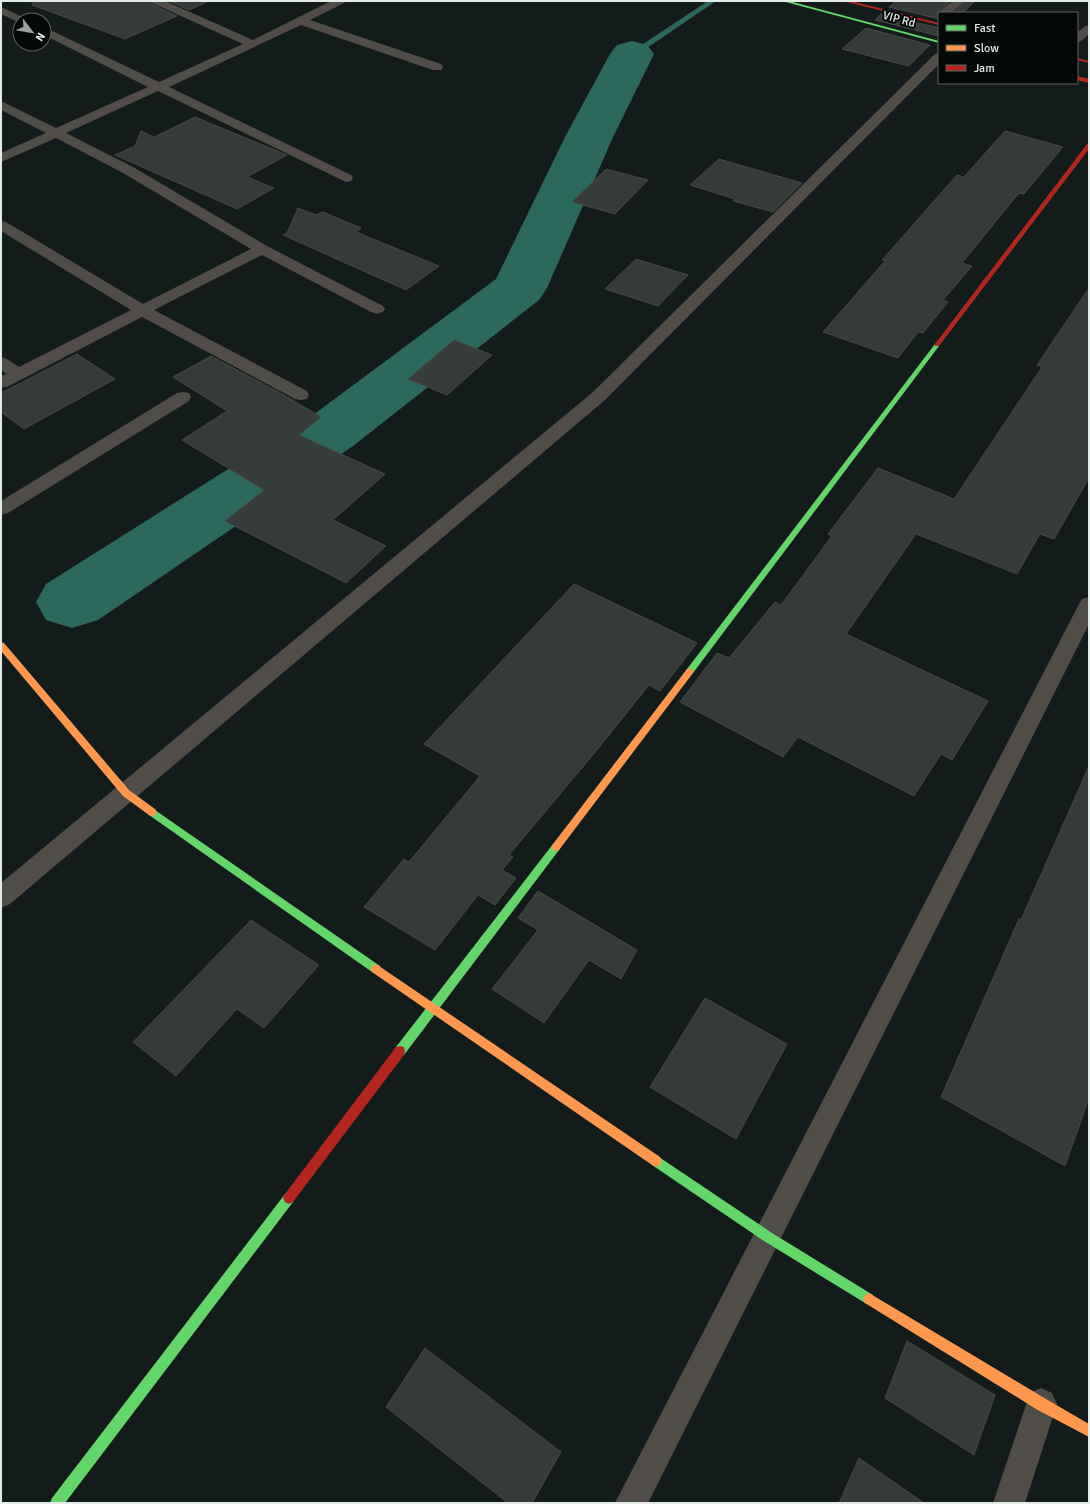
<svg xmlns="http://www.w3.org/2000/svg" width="1090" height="1504" font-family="Signika,sans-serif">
<rect width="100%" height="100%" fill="#141c1b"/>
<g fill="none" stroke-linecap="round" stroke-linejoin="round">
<path fill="#2c695d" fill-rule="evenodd" d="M 708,1 L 716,1 L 635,56 L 629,56 L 628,54 Z"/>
<path fill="#2c695d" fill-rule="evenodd" d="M 632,41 L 647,45 L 654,54 L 613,137 L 547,288 L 539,300 L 353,446 L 98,620 L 72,628 L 46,620 L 36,602 L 46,584 L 309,418 L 496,279 L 565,137 L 610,54 L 617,45 Z"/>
</g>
<path fill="#353c3a" stroke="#424947" d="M 33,1 L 148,1 L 151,4 L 177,16 L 125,39 L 32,5 Z
M 169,1 L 209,1 L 189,10 Z
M 896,1 L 951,1 L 939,11 L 939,19 L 889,7 Z
M 967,1 L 975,1 L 963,13 L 953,13 Z
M 881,14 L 939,28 L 939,36 L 875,20 Z
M 866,28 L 930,45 L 909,66 L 842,49 Z
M 195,117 L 287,155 L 247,177 L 274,188 L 237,209 L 115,155 L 135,146 L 141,131 L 154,137 Z
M 1005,131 L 1063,147 L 1024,194 L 1019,193 L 962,263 L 972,266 L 943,300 L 948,302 L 923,333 L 918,332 L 898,358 L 823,332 L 885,261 L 882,260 L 957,175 L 964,177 Z
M 719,159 L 802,183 L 773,212 L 733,201 L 735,199 L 690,185 Z
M 606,169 L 648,180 L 615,214 L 572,202 Z
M 298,208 L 316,215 L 323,212 L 361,228 L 356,232 L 439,266 L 406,290 L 283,235 L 287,233 Z
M 636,259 L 688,275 L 658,306 L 605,289 Z
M 1089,288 L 1089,478 L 1054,539 L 1040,534 L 1017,574 L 916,534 L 846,634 L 988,701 L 952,760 L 941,754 L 914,796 L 798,737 L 783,757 L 680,702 L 717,653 L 729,658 L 775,602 L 781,605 L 832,536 L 828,534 L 878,468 L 954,499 L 1042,367 L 1037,365 Z
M 454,340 L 492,355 L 447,395 L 408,379 Z
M 77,354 L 115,379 L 24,429 L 1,412 L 1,393 Z
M 211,356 L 284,395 L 321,417 L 299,435 L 385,474 L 333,520 L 386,546 L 346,583 L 225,521 L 264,490 L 182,440 L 227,411 L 173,377 Z
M 574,584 L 697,643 L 660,691 L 649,685 L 597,750 L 509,855 L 513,857 L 502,870 L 516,878 L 495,905 L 478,895 L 435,950 L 364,907 L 404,859 L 409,862 L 480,776 L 424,744 Z
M 1089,766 L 1089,1098 L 1065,1166 L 941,1097 L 1019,919 L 1021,920 Z
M 538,891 L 637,950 L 621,979 L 589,960 L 544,1023 L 492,989 L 538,930 L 518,918 Z
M 251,920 L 319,965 L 264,1028 L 237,1009 L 176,1076 L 133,1042 Z
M 705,998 L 787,1044 L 736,1139 L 650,1087 Z
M 907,1341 L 995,1395 L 974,1455 L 885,1398 Z
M 425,1348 L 561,1452 L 532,1503 L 508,1503 L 386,1407 Z
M 859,1458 L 924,1503 L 839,1503 Z"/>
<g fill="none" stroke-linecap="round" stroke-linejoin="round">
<path fill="#504c47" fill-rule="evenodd" d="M 150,1 L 165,1 L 253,40 L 331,1 L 346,1 L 344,3 L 310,20 L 441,64 L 443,67 L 441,70 L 433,70 L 301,25 L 169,87 L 351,175 L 353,178 L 351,181 L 346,182 L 158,91 L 66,133 L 133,167 L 267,246 L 383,306 L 385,309 L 383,312 L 377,314 L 371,312 L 262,255 L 154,310 L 307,391 L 309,395 L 307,399 L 301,400 L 295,399 L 142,317 L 7,387 L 1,388 L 1,376 L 7,374 L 1,370 L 1,357 L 7,359 L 19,367 L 131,310 L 1,231 L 1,221 L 6,222 L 143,304 L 251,249 L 123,173 L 56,138 L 1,162 L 1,153 L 46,133 L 1,110 L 1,101 L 56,128 L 148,87 L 44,35 L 44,27 L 159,82 L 243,44 L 152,3 Z
M 953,1 L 966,1 L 951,13 L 939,14 L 940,11 Z
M 1,7 L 25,18 L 27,20 L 20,20 L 20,23 L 1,14 Z
M 1089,25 L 1089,34 L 1081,41 L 1077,43 L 1077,33 L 1085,26 Z
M 939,53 L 939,64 L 605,400 L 10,904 L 1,908 L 1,883 L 593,392 L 935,54 Z
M 183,392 L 189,393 L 191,397 L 189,401 L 8,513 L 1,515 L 1,501 L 177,393 Z
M 1089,597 L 1089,624 L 648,1503 L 615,1503 L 1079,604 L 1082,599 Z
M 1041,1388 L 1052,1393 L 1057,1404 L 1025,1503 L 993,1503 L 1030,1393 Z"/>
<path fill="#63d668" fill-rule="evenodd" d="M 782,1 L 789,1 L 939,41 L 939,43 Z
M 937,343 L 939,344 L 939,346 L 693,673 L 687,673 L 686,671 L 687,669 L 935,344 Z
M 152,808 L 380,966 L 381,969 L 380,972 L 376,974 L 372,972 L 149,815 L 147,812 L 149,809 Z
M 556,843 L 559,844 L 561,847 L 559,850 L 404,1055 L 400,1056 L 396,1055 L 395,1051 L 396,1047 L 553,844 Z
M 656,1155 L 772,1233 L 873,1295 L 875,1299 L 873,1303 L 869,1305 L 865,1303 L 764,1241 L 652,1165 L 650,1161 L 652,1157 Z
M 289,1192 L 293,1194 L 295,1198 L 293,1202 L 65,1503 L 50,1503 L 52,1498 L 285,1194 Z"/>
<path fill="#ff974d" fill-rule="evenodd" d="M 1,642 L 4,643 L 129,790 L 155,809 L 157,812 L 155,815 L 152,816 L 149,815 L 123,796 L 1,651 Z
M 690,668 L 694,671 L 693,673 L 559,850 L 556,851 L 553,850 L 551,847 L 553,844 L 687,669 Z
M 376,964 L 660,1157 L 662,1161 L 660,1165 L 656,1167 L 652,1165 L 372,972 L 371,969 L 372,966 Z
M 869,1293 L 1046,1399 L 1089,1424 L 1089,1437 L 1036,1409 L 865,1303 L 863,1299 L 865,1295 Z"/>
<path fill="#b3261e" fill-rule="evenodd" d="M 843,1 L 851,1 L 939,23 L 939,25 Z
M 1077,58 L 1089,61 L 1089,63 L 1077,60 Z
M 1077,76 L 1089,79 L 1089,83 L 1077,80 Z
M 1089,143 L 1089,149 L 939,346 L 935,346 L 935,344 L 1087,144 Z
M 400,1046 L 404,1047 L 405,1051 L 404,1055 L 293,1202 L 289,1204 L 285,1202 L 283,1198 L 285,1194 L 396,1047 Z"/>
</g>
<g text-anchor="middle" stroke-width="4" stroke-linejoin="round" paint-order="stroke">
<g font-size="12" fill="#e2ebe8" stroke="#040807">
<text transform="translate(899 19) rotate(15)" y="4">VIP Rd</text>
</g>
</g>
<rect width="1090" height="1504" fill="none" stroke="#e2ebe8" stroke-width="4"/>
<rect x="938" y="12" width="140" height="72" fill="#040807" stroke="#5d6361"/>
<rect x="946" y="25" width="20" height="6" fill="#63d668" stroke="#5d6361"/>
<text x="974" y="32" font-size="12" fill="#e2ebe8">Fast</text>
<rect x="946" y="45" width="20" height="6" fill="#ff974d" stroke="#5d6361"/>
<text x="974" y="52" font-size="12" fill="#e2ebe8">Slow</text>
<rect x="946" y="65" width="20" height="6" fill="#b3261e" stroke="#5d6361"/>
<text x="974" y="72" font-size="12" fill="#e2ebe8">Jam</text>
<g transform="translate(32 32) rotate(121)"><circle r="19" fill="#040807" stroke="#5d6361"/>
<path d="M0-3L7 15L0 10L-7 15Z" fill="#9aa3a0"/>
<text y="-6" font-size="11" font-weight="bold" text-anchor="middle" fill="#e2ebe8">N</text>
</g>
</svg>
